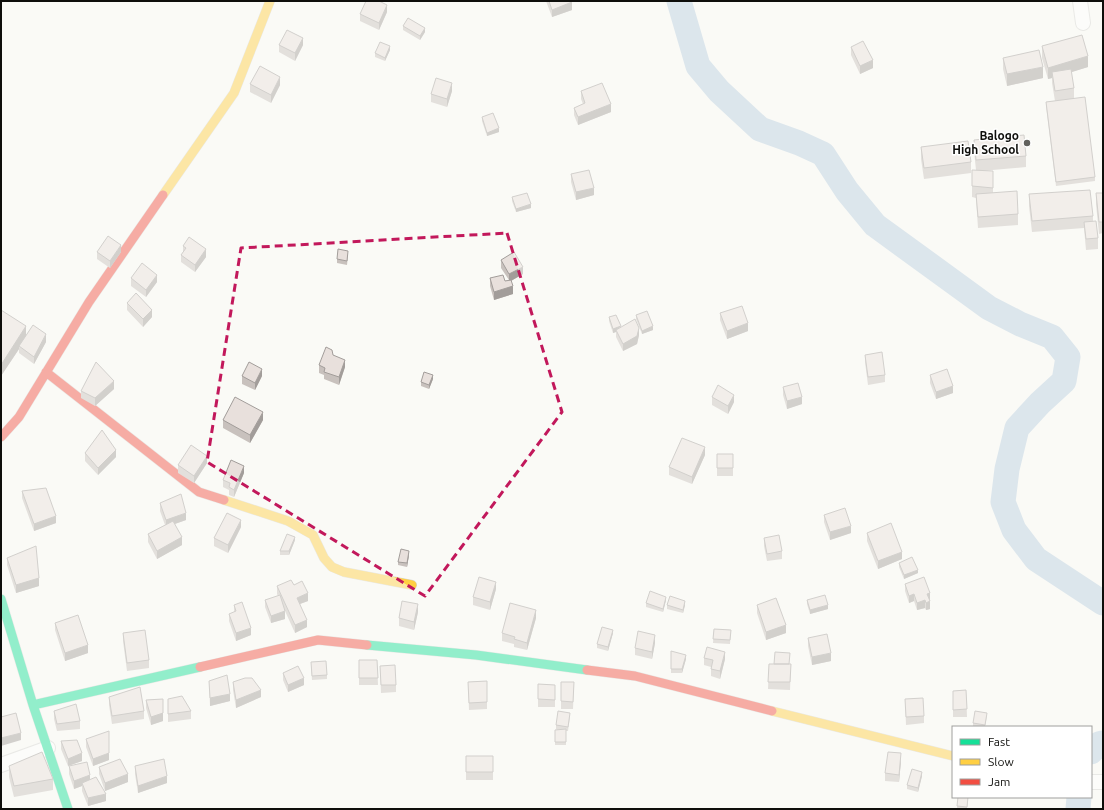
<svg xmlns="http://www.w3.org/2000/svg" width="1104" height="810" font-family="Ubuntu,sans-serif">
<rect width="100%" height="100%" fill="#fafaf6"/>
<g fill="none" stroke-linecap="round" stroke-linejoin="round">
<path stroke="#b8cee0" stroke-width="25" d="M 679,1 L 698,66 L 719,91 L 760,129 L 799,143 L 823,154 L 847,191 L 875,225 L 989,308 L 1020,324 L 1052,337 L 1068,357 L 1064,381 L 1040,403 L 1017,428 L 1007,469 L 1003,502 L 1014,530 L 1036,559 L 1103,603
M 1091,752 L 1099,744 L 1103,743
M 1078,809 L 1079,797"/>
<g stroke="#d6d6d3" stroke-width="16">
<path id="street" d="M 1080,1 L 1083,23
M 1,765 L 48,748
M 1091,782 L 1103,782"/>
</g>
<g stroke="#d6d6d3" stroke-width="10">
<path id="fast" d="M 1,599 L 33,705 L 68,809
M 367,645 L 476,655 L 587,670
M 33,705 L 200,667"/>
</g>
<g stroke="#d6d6d3" stroke-width="10">
<path id="slow" d="M 163,195 L 234,93 L 270,1
M 224,500 L 288,521 L 313,535 L 324,558 L 332,567 L 344,572 L 412,585
M 772,711 L 953,756"/>
</g>
<g stroke="#d6d6d3" stroke-width="10">
<path id="jam" d="M 46,372 L 199,492 L 224,500
M 1,437 L 19,417 L 89,302 L 163,195
M 200,667 L 318,640 L 367,645
M 587,670 L 635,676 L 772,711"/>
</g>
<use href="#street" stroke="#fefefe" stroke-width="14"/>
<use href="#fast" stroke="#16e098" stroke-width="9"/>
<use href="#slow" stroke="#ffcf43" stroke-width="9"/>
<use href="#jam" stroke="#f24e42" stroke-width="9"/>
</g>
<path fill="#c8c1bd" d="M 546,1 L 571,1 L 572,10 L 552,17 Z
M 387,12 L 379,30 L 360,21 L 360,14 Z
M 403,26 L 425,32 L 420,40 L 403,30 Z
M 279,45 L 303,45 L 295,61 L 279,52 Z
M 1042,46 L 1088,67 L 1071,72 L 1074,88 L 1074,99 L 1095,177 L 1095,181 L 1056,186 L 1046,106 L 1046,102 L 1055,101 L 1052,83 L 1052,78 L 1048,79 L 1042,58 Z
M 851,47 L 873,68 L 860,74 L 851,55 Z
M 390,50 L 385,61 L 375,57 L 375,53 Z
M 1003,58 L 1043,78 L 1007,86 L 1003,69 Z
M 250,84 L 280,85 L 271,103 L 250,92 Z
M 452,91 L 447,107 L 431,102 L 431,94 Z
M 581,91 L 611,112 L 578,125 L 574,115 L 574,108 L 583,104 L 581,99 Z
M 482,117 L 499,132 L 487,136 L 482,121 Z
M 974,140 L 1026,156 L 1026,167 L 981,171 L 993,182 L 993,193 L 1018,214 L 1018,225 L 978,228 L 976,198 L 972,197 L 972,186 L 976,170 L 974,151 Z
M 921,147 L 971,162 L 971,173 L 924,179 L 921,159 Z
M 571,174 L 594,195 L 576,200 L 571,182 Z
M 1096,193 L 1103,193 L 1103,233 L 1099,234 L 1096,204 Z
M 1029,194 L 1093,216 L 1093,221 L 1098,238 L 1098,249 L 1086,250 L 1084,228 L 1032,232 L 1029,206 Z
M 512,197 L 531,208 L 516,212 L 512,201 Z
M 183,246 L 206,257 L 195,272 L 181,262 L 181,255 L 183,252 Z
M 97,252 L 121,252 L 110,268 L 97,259 Z
M 348,255 L 347,265 L 337,263 L 337,259 Z
M 501,260 L 523,274 L 511,281 L 513,294 L 494,300 L 490,286 L 490,278 L 505,281 L 509,280 L 501,268 Z
M 131,278 L 157,282 L 146,297 L 131,286 Z
M 127,303 L 152,317 L 143,327 L 127,310 Z
M 1,310 L 26,336 L 46,342 L 34,364 L 19,353 L 19,349 L 1,376 Z
M 720,313 L 748,331 L 727,339 L 720,320 Z
M 636,315 L 653,330 L 642,334 L 636,319 Z
M 609,317 L 621,327 L 639,335 L 637,344 L 623,351 L 616,337 L 616,332 L 613,333 L 609,321 Z
M 333,355 L 345,367 L 339,385 L 324,379 L 324,375 L 319,373 L 319,365 Z
M 865,355 L 885,375 L 885,382 L 868,385 L 865,362 Z
M 930,375 L 953,393 L 936,399 L 930,383 Z
M 242,376 L 262,376 L 255,390 L 242,384 Z
M 433,379 L 429,389 L 421,386 L 421,382 Z
M 783,387 L 802,404 L 787,409 L 783,395 Z
M 114,389 L 95,406 L 81,398 L 81,391 Z
M 712,397 L 734,402 L 728,414 L 712,405 Z
M 223,420 L 263,420 L 250,443 L 223,428 Z
M 85,453 L 116,457 L 98,475 L 85,461 Z
M 717,454 L 733,454 L 733,476 L 717,476 Z
M 705,455 L 692,484 L 669,475 L 669,467 Z
M 207,463 L 194,483 L 178,473 L 178,465 Z
M 244,473 L 234,497 L 229,495 L 229,490 L 223,487 L 223,480 Z
M 22,491 L 56,523 L 34,531 L 22,498 Z
M 160,503 L 186,520 L 175,524 L 182,545 L 157,559 L 148,542 L 148,534 L 165,525 L 160,511 Z
M 824,515 L 851,533 L 830,540 L 824,522 Z
M 241,527 L 228,553 L 214,546 L 214,538 Z
M 867,533 L 902,559 L 878,569 L 867,541 Z
M 764,538 L 782,551 L 782,559 L 767,561 L 764,546 Z
M 295,540 L 289,555 L 280,555 L 280,551 Z
M 409,555 L 407,567 L 398,565 L 398,562 Z
M 7,558 L 39,586 L 16,593 L 7,565 Z
M 899,563 L 918,573 L 904,579 L 899,567 Z
M 905,584 L 930,593 L 930,609 L 926,610 L 925,608 L 917,610 L 914,601 L 909,603 L 905,591 Z
M 294,585 L 308,601 L 300,604 L 307,627 L 295,633 L 285,611 L 285,619 L 271,623 L 265,607 L 265,600 L 278,596 L 277,594 L 277,586 Z
M 496,589 L 490,610 L 473,605 L 473,597 Z
M 666,600 L 663,612 L 646,607 L 646,603 Z
M 807,600 L 828,609 L 810,614 L 807,604 Z
M 234,605 L 251,635 L 236,641 L 229,621 L 229,614 L 234,612 Z
M 667,605 L 685,605 L 683,613 L 667,609 Z
M 757,605 L 786,633 L 766,640 L 757,613 Z
M 418,612 L 414,630 L 399,626 L 399,618 Z
M 536,618 L 527,650 L 514,647 L 514,644 L 502,641 L 502,633 Z
M 55,623 L 88,653 L 65,661 L 55,630 Z
M 714,629 L 731,630 L 730,644 L 713,643 Z
M 123,633 L 149,660 L 149,668 L 127,671 L 123,641 Z
M 613,633 L 608,651 L 597,648 L 597,644 Z
M 808,638 L 831,661 L 812,665 L 808,646 Z
M 655,643 L 652,659 L 635,655 L 635,648 Z
M 671,651 L 686,659 L 682,673 L 671,673 Z
M 704,658 L 725,659 L 720,679 L 711,676 L 711,667 L 704,665 Z
M 359,660 L 377,660 L 378,685 L 359,685 Z
M 769,664 L 791,664 L 790,690 L 768,689 Z
M 311,666 L 327,675 L 327,679 L 312,680 Z
M 380,666 L 396,685 L 396,692 L 381,693 Z
M 283,673 L 304,685 L 288,692 L 283,680 Z
M 209,681 L 230,701 L 210,706 Z
M 487,681 L 487,709 L 469,710 L 468,682 Z
M 233,682 L 261,697 L 236,708 L 233,690 Z
M 574,682 L 573,709 L 561,709 L 561,701 Z
M 538,684 L 555,685 L 555,707 L 538,707 Z
M 966,690 L 967,717 L 953,717 L 953,691 Z
M 109,697 L 144,711 L 144,719 L 112,724 L 109,705 Z
M 163,699 L 163,721 L 151,725 L 146,708 L 146,700 Z
M 168,699 L 191,711 L 191,719 L 168,722 Z
M 905,699 L 924,716 L 924,723 L 906,725 Z
M 54,711 L 80,721 L 80,729 L 57,731 L 54,719 Z
M 987,716 L 985,727 L 973,727 L 973,723 Z
M 570,717 L 568,731 L 566,731 L 566,745 L 555,745 L 555,730 L 558,729 L 556,729 L 556,725 Z
M 86,739 L 109,760 L 93,766 L 86,747 Z
M 61,741 L 82,761 L 68,766 L 61,749 Z
M 466,756 L 493,756 L 493,780 L 466,780 Z
M 901,761 L 899,782 L 885,781 L 885,773 Z
M 9,766 L 53,779 L 53,790 L 14,797 L 9,777 Z
M 69,766 L 90,780 L 106,801 L 88,806 L 82,791 L 82,786 L 74,789 L 69,774 Z
M 135,766 L 167,783 L 138,793 L 135,774 Z
M 99,767 L 128,782 L 105,791 L 99,774 Z
M 922,776 L 918,792 L 907,789 L 907,785 Z
M 968,800 L 967,809 L 957,809 L 957,806 Z"/>
<path fill="#a29d9a" d="M 572,2 L 572,10 L 552,17 L 552,10 Z
M 387,5 L 387,12 L 379,30 L 379,23 Z
M 425,28 L 425,32 L 420,40 L 420,36 Z
M 303,38 L 303,45 L 295,61 L 295,53 Z
M 390,46 L 390,50 L 385,61 L 385,58 Z
M 1088,56 L 1088,67 L 1053,78 L 1052,72 L 1052,78 L 1048,79 L 1048,68 Z
M 873,60 L 873,68 L 860,74 L 860,66 Z
M 1043,67 L 1043,78 L 1007,86 L 1007,74 Z
M 280,77 L 280,85 L 271,103 L 271,95 Z
M 452,83 L 452,91 L 447,107 L 447,99 Z
M 611,104 L 611,112 L 578,125 L 578,117 Z
M 499,128 L 499,132 L 487,136 L 487,133 Z
M 594,188 L 594,195 L 576,200 L 576,192 Z
M 531,204 L 531,208 L 516,212 L 516,209 Z
M 121,245 L 121,252 L 110,268 L 110,261 Z
M 206,249 L 206,257 L 195,272 L 195,265 Z
M 523,267 L 523,274 L 509,282 L 509,274 Z
M 157,275 L 157,282 L 146,297 L 146,290 Z
M 513,286 L 513,294 L 494,300 L 494,292 Z
M 152,310 L 152,317 L 143,327 L 143,319 Z
M 748,323 L 748,331 L 727,339 L 727,331 Z
M 26,326 L 26,338 L 19,346 L 19,349 L 1,376 L 1,365 Z
M 621,326 L 616,330 L 616,332 L 613,333 L 613,329 Z
M 653,326 L 653,330 L 642,334 L 642,331 Z
M 639,328 L 639,335 L 637,344 L 623,351 L 623,344 Z
M 46,334 L 46,342 L 34,364 L 34,357 Z
M 345,360 L 345,367 L 339,385 L 339,377 Z
M 262,369 L 262,376 L 255,390 L 255,383 Z
M 433,375 L 433,379 L 429,389 L 429,385 Z
M 114,381 L 114,389 L 95,406 L 95,398 Z
M 953,386 L 953,393 L 936,399 L 936,392 Z
M 734,395 L 734,402 L 728,414 L 728,406 Z
M 802,397 L 802,404 L 787,409 L 787,401 Z
M 263,412 L 263,420 L 250,443 L 250,435 Z
M 705,447 L 705,455 L 692,484 L 692,477 Z
M 116,450 L 116,457 L 98,475 L 98,468 Z
M 207,456 L 207,463 L 194,483 L 194,476 Z
M 244,466 L 244,473 L 234,497 L 234,490 Z
M 186,513 L 186,520 L 166,527 L 166,520 Z
M 56,516 L 56,523 L 34,531 L 34,524 Z
M 241,520 L 241,527 L 228,553 L 228,545 Z
M 851,526 L 851,533 L 830,540 L 830,532 Z
M 182,537 L 182,545 L 157,559 L 157,551 Z
M 295,537 L 295,540 L 289,555 L 289,551 Z
M 409,551 L 409,555 L 407,567 L 407,563 Z
M 902,552 L 902,559 L 878,569 L 878,561 Z
M 918,570 L 918,573 L 904,579 L 904,575 Z
M 39,578 L 39,586 L 16,593 L 16,585 Z
M 496,582 L 496,589 L 490,610 L 490,602 Z
M 308,593 L 308,601 L 297,605 L 297,598 Z
M 930,593 L 930,601 L 927,594 Z
M 914,594 L 914,601 L 909,603 L 909,596 Z
M 666,597 L 666,600 L 663,612 L 663,609 Z
M 925,600 L 925,608 L 917,610 L 917,603 Z
M 685,601 L 685,605 L 683,613 L 683,610 Z
M 930,601 L 930,609 L 926,610 L 926,603 Z
M 418,604 L 418,612 L 414,630 L 414,622 Z
M 828,605 L 828,609 L 810,614 L 810,610 Z
M 536,610 L 536,618 L 527,650 L 527,643 Z
M 285,611 L 285,619 L 271,623 L 271,616 Z
M 307,620 L 307,627 L 295,633 L 295,625 Z
M 786,625 L 786,633 L 766,640 L 766,632 Z
M 251,628 L 251,635 L 236,641 L 236,633 Z
M 613,630 L 613,633 L 608,651 L 608,647 Z
M 655,635 L 655,643 L 652,659 L 652,652 Z
M 88,645 L 88,653 L 65,661 L 65,653 Z
M 725,652 L 725,659 L 720,679 L 720,671 Z
M 831,653 L 831,661 L 812,665 L 812,657 Z
M 686,655 L 686,659 L 682,673 L 682,669 Z
M 304,678 L 304,685 L 288,692 L 288,685 Z
M 261,690 L 261,697 L 236,708 L 236,700 Z
M 230,694 L 230,701 L 210,706 L 210,698 Z
M 163,713 L 163,721 L 151,725 L 151,717 Z
M 21,733 L 21,740 L 1,746 L 1,738 Z
M 82,753 L 82,761 L 68,766 L 68,759 Z
M 109,753 L 109,760 L 93,766 L 93,759 Z
M 901,753 L 901,761 L 899,782 L 899,775 Z
M 922,772 L 922,776 L 918,792 L 918,788 Z
M 128,774 L 128,782 L 105,791 L 105,783 Z
M 90,775 L 90,783 L 82,783 L 82,786 L 74,789 L 74,781 Z
M 167,776 L 167,783 L 138,793 L 138,786 Z
M 106,794 L 106,801 L 88,806 L 88,798 Z"/>
<path fill="#e8e0dc" stroke="#a29d9a" d="M 366,1 L 379,1 L 387,5 L 379,23 L 360,14 Z
M 549,1 L 571,1 L 572,2 L 552,10 Z
M 408,18 L 425,28 L 420,36 L 403,26 Z
M 287,30 L 303,38 L 295,53 L 279,45 Z
M 1082,35 L 1088,56 L 1048,68 L 1042,46 Z
M 863,41 L 873,60 L 860,66 L 851,47 Z
M 380,42 L 390,46 L 385,58 L 375,53 Z
M 1039,50 L 1043,67 L 1007,74 L 1003,58 Z
M 260,66 L 280,77 L 271,95 L 250,84 Z
M 1071,69 L 1074,88 L 1055,91 L 1052,72 Z
M 436,78 L 452,83 L 447,99 L 431,94 Z
M 602,83 L 611,104 L 578,117 L 574,108 L 585,103 L 581,91 Z
M 1085,97 L 1095,177 L 1056,182 L 1046,102 Z
M 493,113 L 499,128 L 487,133 L 482,117 Z
M 1024,135 L 1026,156 L 976,160 L 974,140 Z
M 968,141 L 971,162 L 924,168 L 921,147 Z
M 589,170 L 594,188 L 576,192 L 571,174 Z
M 972,170 L 993,171 L 993,188 L 972,186 Z
M 1090,190 L 1093,216 L 1032,221 L 1029,194 Z
M 1017,191 L 1018,214 L 978,217 L 976,194 Z
M 527,193 L 531,204 L 516,209 L 512,197 Z
M 1096,193 L 1103,193 L 1103,222 L 1099,222 Z
M 1096,221 L 1098,238 L 1086,239 L 1084,222 Z
M 108,236 L 121,245 L 110,261 L 97,252 Z
M 189,237 L 206,249 L 195,265 L 181,255 L 186,248 L 183,246 Z
M 338,249 L 348,251 L 347,261 L 337,259 Z
M 514,252 L 523,267 L 509,274 L 501,260 Z
M 142,263 L 157,275 L 146,290 L 131,278 Z
M 503,275 L 505,281 L 511,280 L 513,286 L 494,292 L 490,278 Z
M 136,293 L 152,310 L 143,319 L 127,303 Z
M 742,306 L 748,323 L 727,331 L 720,313 Z
M 1,310 L 26,326 L 1,365 Z
M 647,311 L 653,326 L 642,331 L 636,315 Z
M 616,315 L 621,326 L 613,329 L 609,317 Z
M 635,319 L 639,328 L 637,336 L 623,344 L 616,330 Z
M 33,325 L 46,334 L 34,357 L 19,346 Z
M 326,347 L 332,350 L 333,355 L 345,360 L 339,377 L 324,372 L 325,368 L 319,365 Z
M 882,352 L 885,375 L 868,377 L 865,355 Z
M 96,362 L 114,381 L 95,398 L 81,391 Z
M 249,362 L 262,369 L 255,383 L 242,376 Z
M 947,369 L 953,386 L 936,392 L 930,375 Z
M 424,372 L 433,375 L 429,385 L 421,382 Z
M 798,383 L 802,397 L 787,401 L 783,387 Z
M 718,385 L 734,395 L 728,406 L 712,397 Z
M 235,397 L 263,412 L 250,435 L 223,420 Z
M 102,430 L 116,450 L 98,468 L 85,453 Z
M 682,438 L 705,447 L 692,477 L 669,467 Z
M 191,445 L 207,456 L 194,476 L 178,465 Z
M 717,454 L 733,454 L 733,468 L 717,468 Z
M 231,460 L 244,466 L 234,490 L 229,487 L 230,483 L 223,480 Z
M 46,488 L 56,516 L 34,524 L 22,491 Z
M 181,494 L 186,513 L 166,520 L 160,503 Z
M 845,508 L 851,526 L 830,532 L 824,515 Z
M 227,513 L 241,520 L 228,545 L 214,538 Z
M 173,521 L 182,537 L 157,551 L 148,534 Z
M 891,523 L 902,552 L 878,561 L 867,533 Z
M 287,534 L 295,537 L 289,551 L 280,551 Z
M 779,535 L 782,551 L 767,554 L 764,538 Z
M 36,546 L 39,578 L 16,585 L 7,558 Z
M 401,549 L 409,551 L 407,563 L 398,562 Z
M 912,557 L 918,570 L 904,575 L 899,563 Z
M 479,577 L 496,582 L 490,602 L 473,597 Z
M 924,577 L 930,593 L 927,594 L 930,601 L 926,603 L 925,600 L 917,603 L 914,594 L 909,596 L 905,584 Z
M 291,580 L 294,585 L 302,581 L 308,593 L 297,598 L 307,620 L 295,625 L 277,586 Z
M 650,591 L 666,597 L 663,609 L 646,603 Z
M 280,595 L 285,611 L 271,616 L 265,600 Z
M 825,595 L 828,605 L 810,610 L 807,600 Z
M 670,596 L 685,601 L 683,610 L 667,605 Z
M 776,598 L 786,625 L 766,632 L 757,605 Z
M 402,601 L 418,604 L 414,622 L 399,618 Z
M 242,602 L 251,628 L 236,633 L 229,614 L 236,611 L 234,605 Z
M 510,603 L 536,610 L 527,643 L 514,639 L 515,637 L 502,633 Z
M 78,615 L 88,645 L 65,653 L 55,623 Z
M 602,627 L 613,630 L 608,647 L 597,644 Z
M 714,629 L 731,630 L 730,640 L 713,639 Z
M 145,630 L 149,660 L 127,663 L 123,633 Z
M 638,631 L 655,635 L 652,652 L 635,648 Z
M 827,634 L 831,653 L 812,657 L 808,638 Z
M 707,647 L 725,652 L 720,671 L 711,669 L 713,660 L 704,658 Z
M 671,651 L 686,655 L 682,669 L 671,669 Z
M 775,652 L 790,653 L 789,664 L 774,664 Z
M 359,660 L 377,660 L 378,678 L 359,678 Z
M 326,661 L 327,675 L 312,676 L 311,662 Z
M 769,664 L 791,664 L 790,682 L 768,682 Z
M 395,665 L 396,685 L 381,685 L 380,666 Z
M 298,666 L 304,678 L 288,685 L 283,673 Z
M 227,675 L 230,694 L 210,698 L 209,681 Z
M 245,678 L 252,678 L 261,690 L 236,700 L 233,682 Z
M 487,681 L 487,702 L 469,703 L 468,682 Z
M 561,682 L 574,682 L 573,702 L 561,701 Z
M 538,684 L 555,685 L 555,700 L 538,699 Z
M 140,687 L 144,711 L 112,716 L 109,697 Z
M 966,690 L 967,709 L 953,710 L 953,691 Z
M 182,696 L 191,711 L 168,714 L 168,699 Z
M 923,698 L 924,716 L 906,717 L 905,699 Z
M 163,699 L 163,713 L 151,717 L 146,700 Z
M 76,704 L 80,721 L 57,724 L 54,711 Z
M 558,711 L 570,713 L 568,727 L 556,725 Z
M 975,711 L 987,713 L 985,725 L 973,723 Z
M 16,713 L 21,733 L 1,738 L 1,717 Z
M 566,729 L 566,742 L 555,742 L 555,730 Z
M 109,731 L 109,753 L 93,759 L 86,739 Z
M 77,740 L 82,753 L 68,759 L 61,741 Z
M 42,752 L 53,779 L 14,786 L 9,766 Z
M 888,752 L 901,753 L 899,775 L 885,773 Z
M 466,756 L 493,756 L 493,772 L 466,772 Z
M 120,759 L 128,774 L 105,783 L 99,767 Z
M 164,759 L 167,776 L 138,786 L 135,766 Z
M 87,762 L 90,775 L 74,781 L 69,766 Z
M 912,769 L 922,772 L 918,788 L 907,785 Z
M 96,777 L 106,794 L 88,798 L 82,783 Z
M 958,797 L 968,797 L 967,807 L 957,806 Z"/>
<path d="M0 0H1104V810H0ZM 507,233 L 562,412 L 425,596 L 207,462 L 241,248 Z" fill="#fafaf6" fill-opacity=".55" fill-rule="evenodd"/>
<path fill="none" stroke="#c2185b" stroke-width="3" stroke-dasharray="8 5" stroke-linejoin="round" d="M 507,233 L 562,412 L 425,596 L 207,462 L 241,248 Z"/>
<circle fill="#61615d" stroke="#fff" stroke-width="1.5" cx="1027" cy="143" r="4"/>
<g text-anchor="middle" stroke-width="3" stroke-linejoin="round" paint-order="stroke">
<g font-size="12" font-weight="bold" fill="#0e0e0b" stroke="#fff" text-anchor="end">
<text x="1019" y="140">Balogo<tspan x="1019" dy="14">High School</tspan></text>
</g>
</g>
<rect width="1104" height="810" fill="none" stroke="#0e0e0b" stroke-width="4"/>
<rect x="952" y="726" width="140" height="72" fill="#ffffff" stroke="#9f9f9d"/>
<rect x="960" y="739" width="20" height="6" fill="#16e098" stroke="#9f9f9d"/>
<text x="988" y="746" font-size="12" fill="#0e0e0b">Fast</text>
<rect x="960" y="759" width="20" height="6" fill="#ffcf43" stroke="#9f9f9d"/>
<text x="988" y="766" font-size="12" fill="#0e0e0b">Slow</text>
<rect x="960" y="779" width="20" height="6" fill="#f24e42" stroke="#9f9f9d"/>
<text x="988" y="786" font-size="12" fill="#0e0e0b">Jam</text>
</svg>
